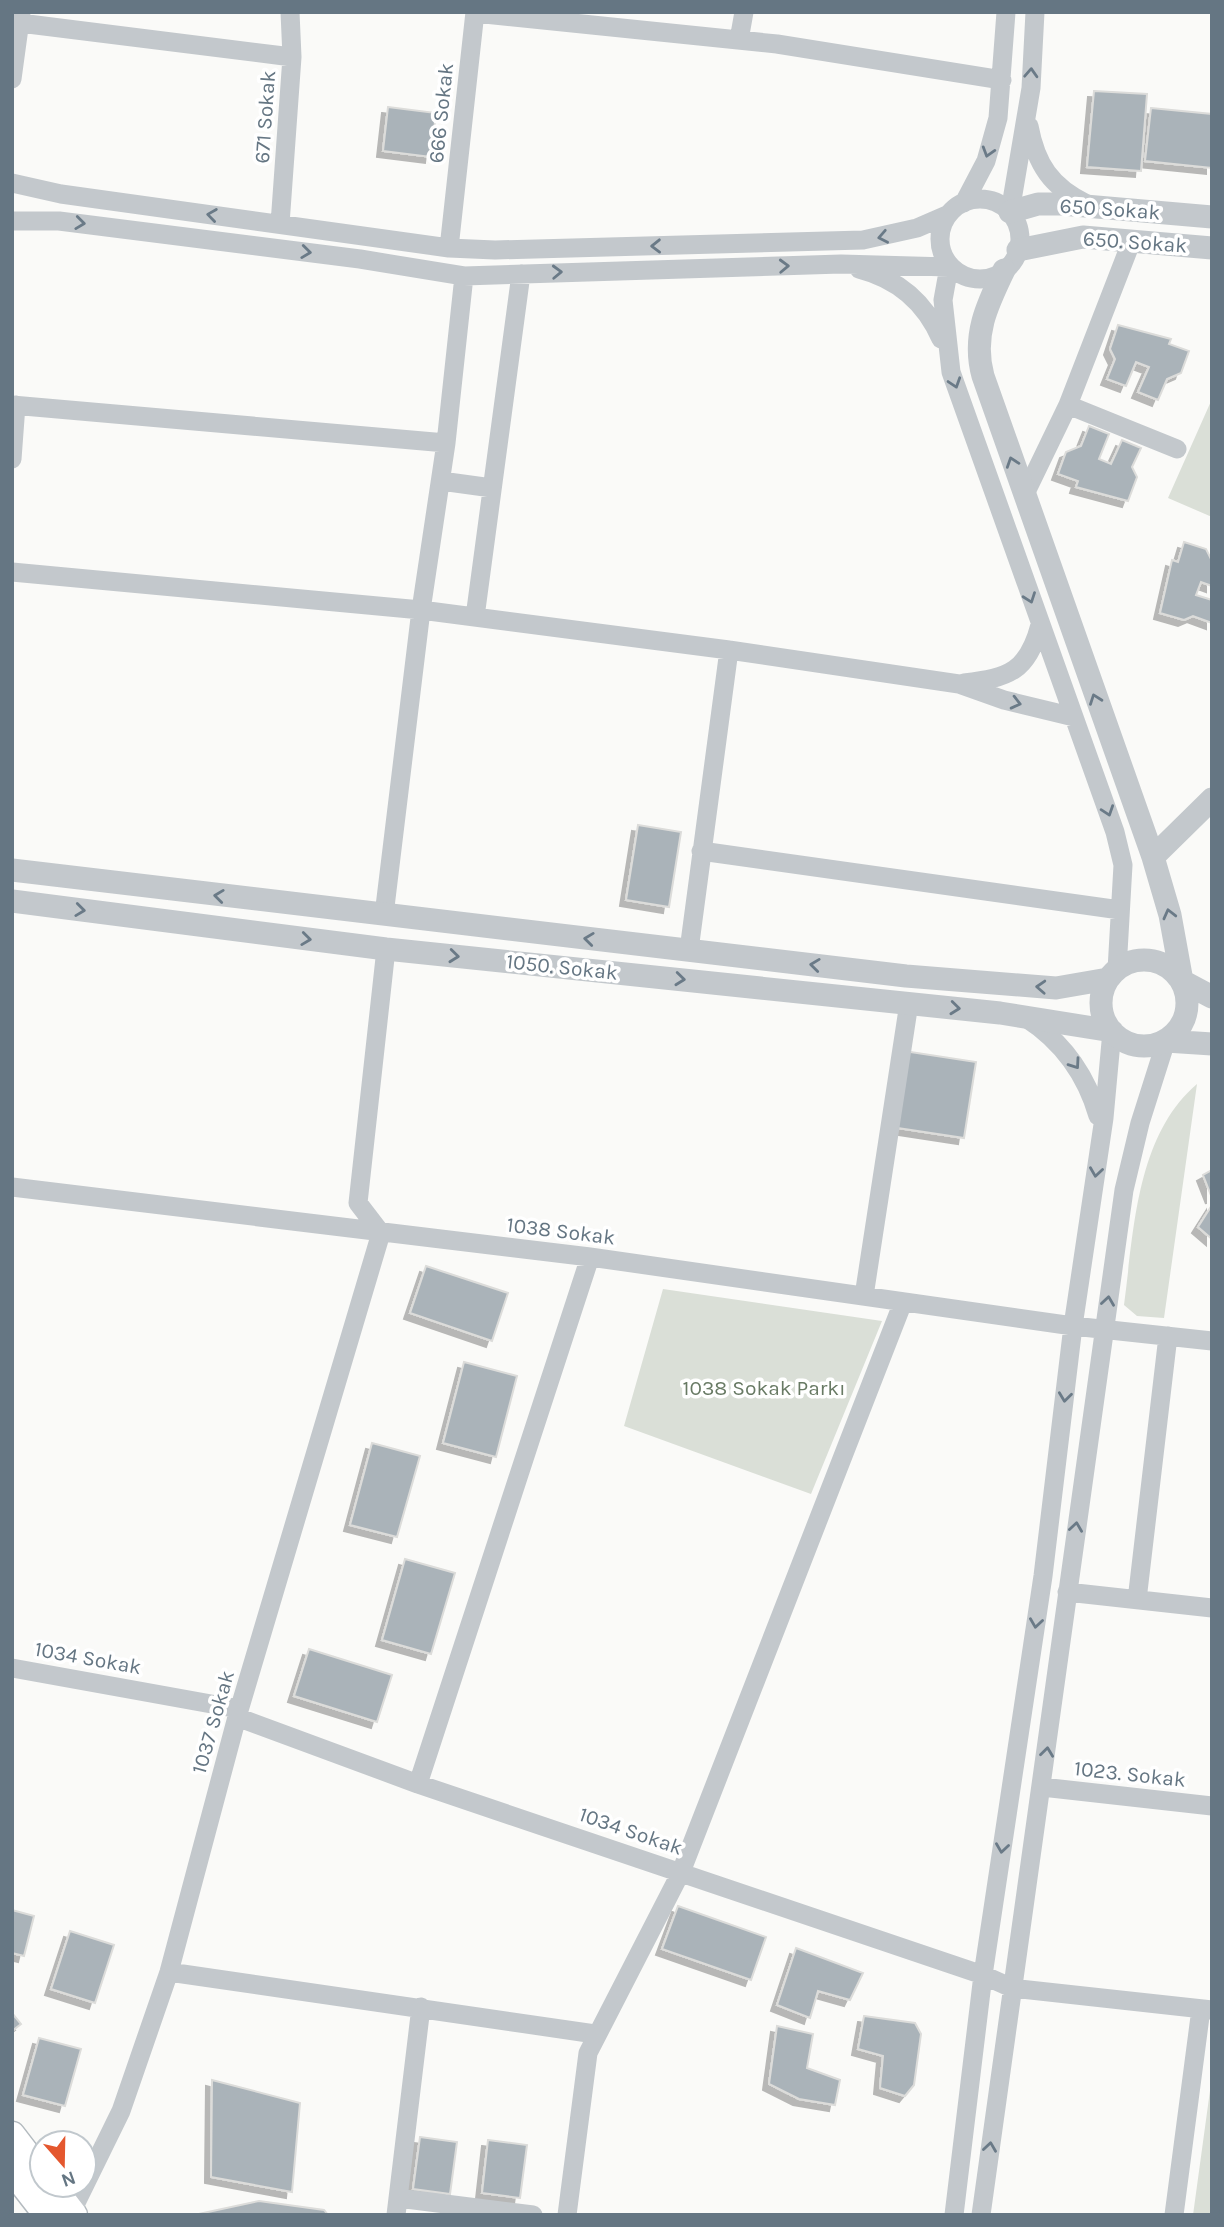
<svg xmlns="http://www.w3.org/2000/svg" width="1224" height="2227" font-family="Karla,sans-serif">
<defs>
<filter id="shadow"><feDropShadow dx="-6" dy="6" stdDeviation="0" flood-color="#0004"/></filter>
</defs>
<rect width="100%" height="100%" fill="#fafaf8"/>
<path fill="#dadfd7" d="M 1212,399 L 1212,517 L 1168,498 Z
M 1197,1084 L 1164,1318 L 1137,1316 L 1124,1305 C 1134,1231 1136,1136 1197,1084 Z
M 663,1289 L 882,1321 L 811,1494 L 624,1426 Z
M 1212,2076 L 1212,2215 L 1193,2215 Z"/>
<path fill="#aab3b9" stroke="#dcdcda" stroke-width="2" filter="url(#shadow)" d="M 1094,91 L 1147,94 L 1141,171 L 1087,167 Z
M 388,107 L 436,113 L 431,157 L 383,151 Z
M 1151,108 L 1212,114 L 1212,168 L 1145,161 Z
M 1118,325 L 1171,339 L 1169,344 L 1189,351 L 1181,373 L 1167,379 L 1158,400 L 1138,392 L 1149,367 L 1136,362 L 1126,386 L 1107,379 L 1115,359 L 1110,349 Z
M 1089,426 L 1109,434 L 1099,459 L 1111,464 L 1122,440 L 1141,448 L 1132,467 L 1137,477 L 1128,501 L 1076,487 L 1078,481 L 1058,474 L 1066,452 L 1081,446 Z
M 1184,542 L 1206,549 L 1212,561 L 1212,586 L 1201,582 L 1196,595 L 1212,600 L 1212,623 L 1193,616 L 1184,620 L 1160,613 L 1172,560 L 1178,562 Z
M 638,825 L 681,832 L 669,907 L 626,900 Z
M 904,1051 L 976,1062 L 964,1138 L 891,1127 Z
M 1212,1170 L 1212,1198 L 1203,1175 Z
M 1212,1205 L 1212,1239 L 1198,1227 Z
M 426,1266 L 508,1293 L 492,1341 L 410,1313 Z
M 464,1362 L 517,1376 L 496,1457 L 443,1443 Z
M 372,1443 L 420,1456 L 397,1537 L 350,1525 Z
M 405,1559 L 455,1573 L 431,1654 L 382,1640 Z
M 309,1649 L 392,1675 L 377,1722 L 294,1696 Z
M 678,1906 L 766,1937 L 751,1980 L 662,1949 Z
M 12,1910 L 34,1916 L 24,1956 L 12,1953 Z
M 70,1931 L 114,1945 L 95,2003 L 51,1989 Z
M 796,1948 L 863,1973 L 850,2000 L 818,1991 L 810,2018 L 777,2005 Z
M 12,2013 L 21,2024 L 12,2031 Z
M 864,2016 L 915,2023 L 921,2034 L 914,2085 L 905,2096 L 880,2088 L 883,2056 L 858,2049 Z
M 777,2026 L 813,2034 L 807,2068 L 840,2080 L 835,2105 L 799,2099 L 769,2084 Z
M 39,2038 L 81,2049 L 65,2106 L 23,2095 Z
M 212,2080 L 300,2103 L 292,2192 L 211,2177 Z
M 420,2137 L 457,2142 L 450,2194 L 413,2189 Z
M 488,2140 L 527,2145 L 520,2198 L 482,2193 Z
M 259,2201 L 324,2210 L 328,2215 L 194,2215 Z"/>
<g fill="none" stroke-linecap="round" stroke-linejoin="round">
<g stroke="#b3babf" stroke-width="29">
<path id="secondary" d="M 12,2135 L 42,2174
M 12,2170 L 47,2215
M 51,2185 L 74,2215"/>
</g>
<path stroke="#c3c8cc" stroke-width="19" d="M 475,13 L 777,44 L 1002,80
M 20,23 L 292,57
M 739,40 L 744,12
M 12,79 L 21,13
M 1029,126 C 1036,164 1051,187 1087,204
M 12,183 L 61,194 L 449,248 L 495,250 L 863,240 L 917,228 L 947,215
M940 239a40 40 0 1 1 80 0a40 40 0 1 1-80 0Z
M 964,203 L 986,161 L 998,118 L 1006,12
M 1010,212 L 1031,88 L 1035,12
M 12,221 L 59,221 L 360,259 L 464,276 L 841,264 L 949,267 L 943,300 L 951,372 L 1115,832 L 1123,865 L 1117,970
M 280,224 L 292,57 L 290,12
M 449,248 L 475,12
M 859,269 C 898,279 925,302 941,339
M 12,405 L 446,443
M 1068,405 L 1177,449
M 12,459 L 16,405
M 441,481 L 492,488
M 1024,496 L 1068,405 L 1132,240
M 12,572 L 421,610 L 729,650 L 959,684 L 1004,700 L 1074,717
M 475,617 L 521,274
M 964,683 C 1009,678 1028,671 1040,625
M 701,851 L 1120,910
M 384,915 L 421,610 L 446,443 L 464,276
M 689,950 L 729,650
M 1026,1018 C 1063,1042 1086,1074 1098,1116
M 12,1187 L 590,1257 L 1073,1326 L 1212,1341
M 381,1233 L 358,1203 L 386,949
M 864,1296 L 909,1003
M 1067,1592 L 1212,1608
M 1137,1600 L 1168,1336
M 12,1668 L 239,1709
M 237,1717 L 418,1784 L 983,1975 L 1012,1988 L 1212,2010
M 418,1784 L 590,1257
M 1042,1787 L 1212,1806
M 169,1972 L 595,2034
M 398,2198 L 533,2215
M 70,2215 L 121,2111 L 169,1972 L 237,1717 L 381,1233
M 396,2215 L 421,2007
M 567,2215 L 588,2053 L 681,1872 L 903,1302
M 954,2215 L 983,1975 L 1043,1576 L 1073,1326 L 1104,1118 L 1112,1031
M 981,2215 L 1124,1190 L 1140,1123 L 1166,1041
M 1174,2215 L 1201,2009"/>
<path stroke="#c3c8cc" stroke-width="23" d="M 1010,212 L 1038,204 L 1062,204 L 1212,217
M 1018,250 L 1083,237 L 1212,248
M 1004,270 C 987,305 972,336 983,376 L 1153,857 L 1170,915 L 1182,981 L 1212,997
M 1153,857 L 1212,799
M 12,870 L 906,976 L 1056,988 L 1108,979
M 12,901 L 386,949 L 1000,1013 L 1112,1031
M1101 1003a43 43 0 1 1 86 0a43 43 0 1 1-86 0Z
M 1166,1041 L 1212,1044"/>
<use href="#secondary" stroke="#fff" stroke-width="26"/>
</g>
<defs><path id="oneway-chevron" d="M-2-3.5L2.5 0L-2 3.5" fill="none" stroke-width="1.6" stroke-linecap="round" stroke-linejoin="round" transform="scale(1.75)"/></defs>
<g stroke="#6a7a87">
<use href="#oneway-chevron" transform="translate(1031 73) rotate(-87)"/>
<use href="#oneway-chevron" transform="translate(988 152) rotate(107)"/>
<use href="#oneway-chevron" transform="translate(212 215) rotate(-172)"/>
<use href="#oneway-chevron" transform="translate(80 223) rotate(7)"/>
<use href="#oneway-chevron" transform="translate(883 237) rotate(169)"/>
<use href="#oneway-chevron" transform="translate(656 246) rotate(179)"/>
<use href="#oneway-chevron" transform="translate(306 252) rotate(7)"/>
<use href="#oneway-chevron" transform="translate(784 266) rotate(-2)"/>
<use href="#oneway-chevron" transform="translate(557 272) rotate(-2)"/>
<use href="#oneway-chevron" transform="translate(955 383) rotate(72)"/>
<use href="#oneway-chevron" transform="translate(1012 462) rotate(-109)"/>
<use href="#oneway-chevron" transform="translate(1030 598) rotate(70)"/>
<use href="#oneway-chevron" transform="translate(1095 699) rotate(-110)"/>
<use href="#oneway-chevron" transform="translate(1016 703) rotate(14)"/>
<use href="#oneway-chevron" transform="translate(1108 811) rotate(71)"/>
<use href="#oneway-chevron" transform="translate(219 896) rotate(-173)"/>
<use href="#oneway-chevron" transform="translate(80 910) rotate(7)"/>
<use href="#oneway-chevron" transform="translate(1169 914) rotate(-104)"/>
<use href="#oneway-chevron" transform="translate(306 939) rotate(7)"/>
<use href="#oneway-chevron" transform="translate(589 939) rotate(-173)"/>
<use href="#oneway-chevron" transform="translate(454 956) rotate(6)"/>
<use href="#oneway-chevron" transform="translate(815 965) rotate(-173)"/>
<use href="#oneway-chevron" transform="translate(680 979) rotate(6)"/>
<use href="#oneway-chevron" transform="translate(1041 987) rotate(-177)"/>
<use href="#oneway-chevron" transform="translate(955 1008) rotate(6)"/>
<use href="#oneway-chevron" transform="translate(1075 1064) rotate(55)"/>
<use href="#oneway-chevron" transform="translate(1096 1172) rotate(98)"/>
<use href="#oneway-chevron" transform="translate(1108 1301) rotate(-82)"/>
<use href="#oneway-chevron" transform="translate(1065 1397) rotate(97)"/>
<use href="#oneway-chevron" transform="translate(1076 1527) rotate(-82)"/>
<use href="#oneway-chevron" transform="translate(1036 1623) rotate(98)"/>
<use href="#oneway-chevron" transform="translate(1047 1752) rotate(-83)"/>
<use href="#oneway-chevron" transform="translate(1002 1848) rotate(98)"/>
<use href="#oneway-chevron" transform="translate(990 2147) rotate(-82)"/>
</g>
<g text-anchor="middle" stroke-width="7" stroke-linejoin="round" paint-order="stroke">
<g font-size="21" fill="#657683" stroke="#fff">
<text transform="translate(441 113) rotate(-84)" y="7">666 Sokak</text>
<text transform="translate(265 117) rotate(-86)" y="7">671 Sokak</text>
<text transform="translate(1110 209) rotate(4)" y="7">650 Sokak</text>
<text transform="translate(1135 242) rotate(4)" y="7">650. Sokak</text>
<text transform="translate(562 967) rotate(6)" y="7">1050. Sokak</text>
<text transform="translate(561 1231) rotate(7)" y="7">1038 Sokak</text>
<text transform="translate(88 1658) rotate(10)" y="7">1034 Sokak</text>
<text transform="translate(213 1722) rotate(-74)" y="7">1037 Sokak</text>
<text transform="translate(1130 1774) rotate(6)" y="7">1023. Sokak</text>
<text transform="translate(631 1831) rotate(19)" y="7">1034 Sokak</text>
</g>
<g font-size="21" fill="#687a64" stroke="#fff">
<text x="764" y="1395">1038 Sokak Parkı</text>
</g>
</g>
<rect width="1224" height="2227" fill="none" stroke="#657683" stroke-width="28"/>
<g transform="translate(63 2164) rotate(160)"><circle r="33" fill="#ffffff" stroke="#c1c8cd" stroke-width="2"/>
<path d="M0-5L12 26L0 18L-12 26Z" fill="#e4572e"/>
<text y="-10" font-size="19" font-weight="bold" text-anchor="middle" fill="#657683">N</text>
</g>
</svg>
